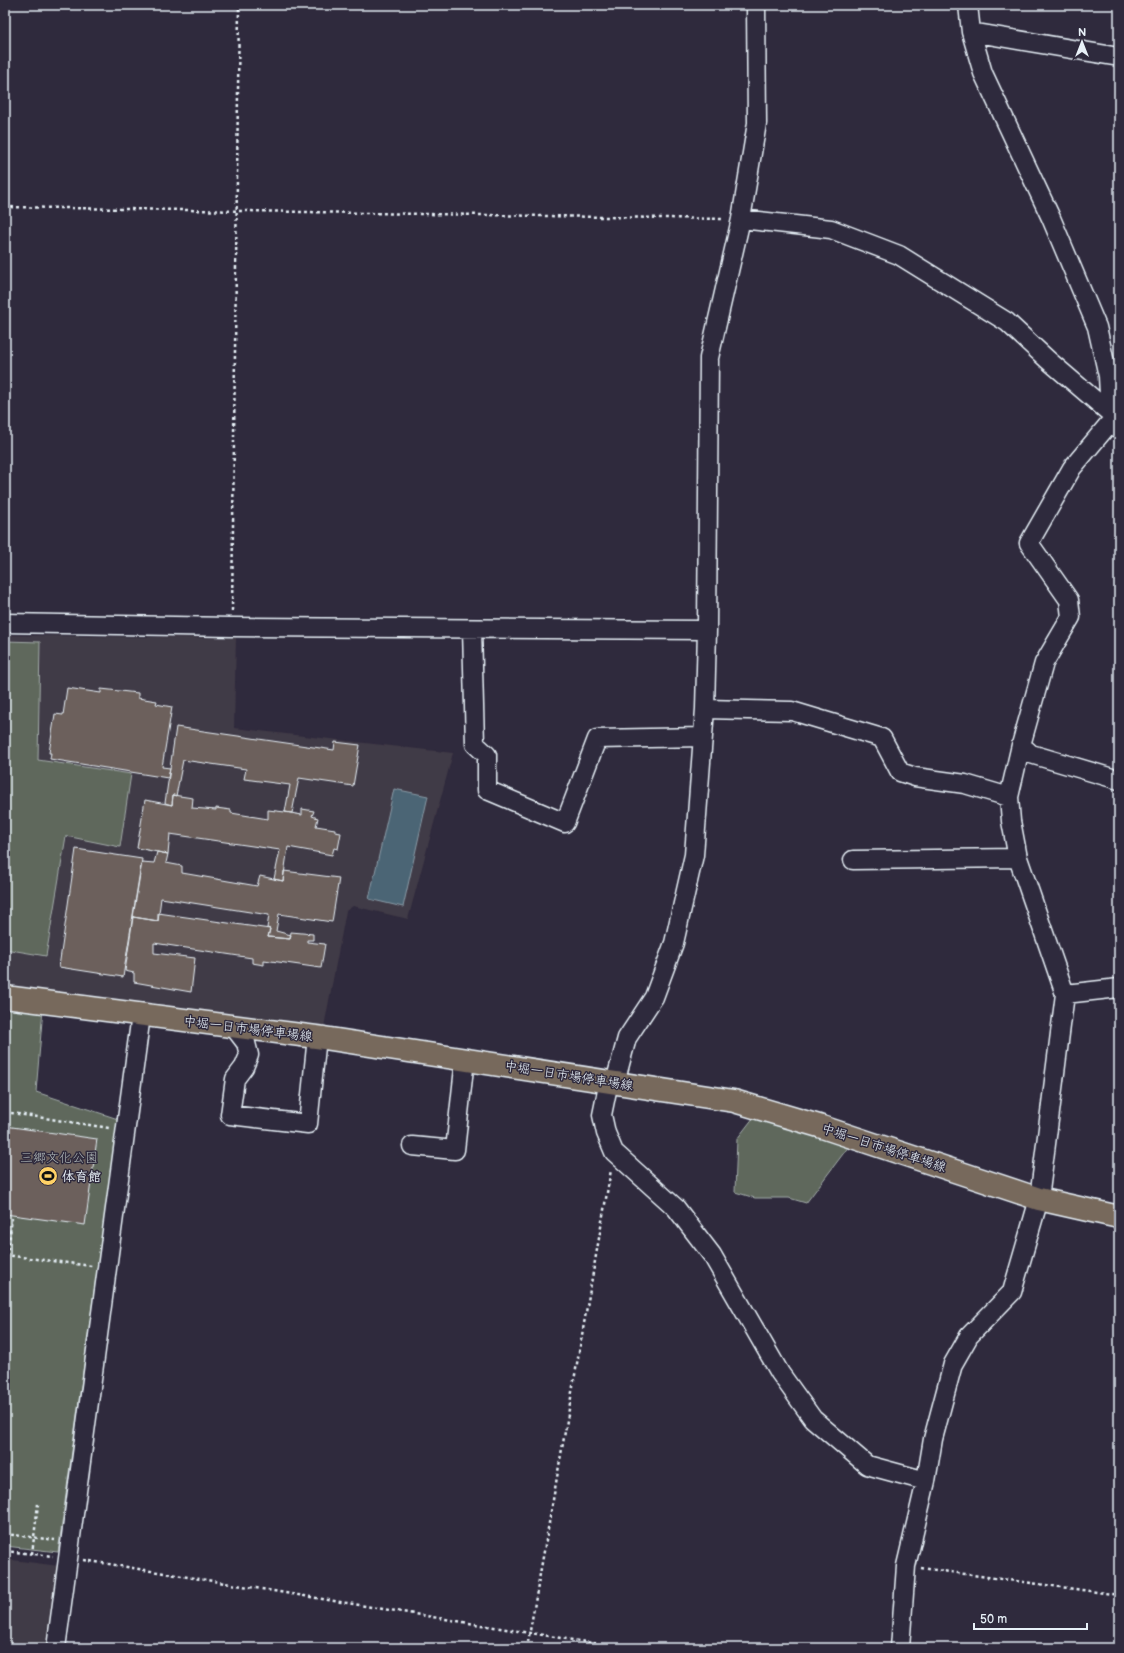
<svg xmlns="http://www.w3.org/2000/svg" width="1124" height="1653" font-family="'Balsamiq Sans','Klee One',sans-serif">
<rect width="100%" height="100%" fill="#2f2a3d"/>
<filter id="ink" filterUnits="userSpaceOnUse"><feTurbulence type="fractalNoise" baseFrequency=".025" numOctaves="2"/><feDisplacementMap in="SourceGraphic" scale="8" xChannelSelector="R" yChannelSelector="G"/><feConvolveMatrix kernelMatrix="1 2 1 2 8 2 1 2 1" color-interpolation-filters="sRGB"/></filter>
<g filter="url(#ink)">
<path fill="#413a46" d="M 5,635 L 236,638 L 234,728 L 453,753 L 408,919 L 353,906 L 346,911 L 324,1027 L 5,985 Z
M 5,1559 L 59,1566 L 48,1648 L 5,1648 Z"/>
<path fill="#5e685c" stroke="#a3acaa" d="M 5,641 L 40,642 L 38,760 L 131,774 L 120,847 L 66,836 L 46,956 L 5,949 Z
M 5,1004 L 43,1009 L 36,1092 L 118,1119 L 58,1552 L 5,1546 Z
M 757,1113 L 849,1146 L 806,1203 L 789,1198 L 755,1198 L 735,1192 L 737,1139 Z"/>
<path fill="#4c6574" stroke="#8a9da9" d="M 394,789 L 428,796 L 403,907 L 369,899 Z"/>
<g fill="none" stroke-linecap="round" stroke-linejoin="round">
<path stroke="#8a9da9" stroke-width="4.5" d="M 5,21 L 5,5"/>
</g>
<path fill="#6c615c" stroke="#e8f1f8" d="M 67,688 L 101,693 L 101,689 L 138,693 L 138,698 L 157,701 L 156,704 L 172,707 L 162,767 L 170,768 L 168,778 L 50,759 L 51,753 L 49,753 L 55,714 L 63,715 Z
M 176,727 L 334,750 L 335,742 L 360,745 L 353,786 L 299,778 L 292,813 L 285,812 L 290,785 L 244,779 L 246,769 L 183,760 L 176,796 L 173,795 L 172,805 L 165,803 Z
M 173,795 L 193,798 L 192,808 L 216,810 L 216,808 L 231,810 L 231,813 L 268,819 L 268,810 L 285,812 L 302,815 L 302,809 L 314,811 L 312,816 L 318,818 L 316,826 L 335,829 L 335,832 L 341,833 L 338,849 L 334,848 L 332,855 L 288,847 L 283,881 L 274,879 L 280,850 L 170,834 L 168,854 L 137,848 L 145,800 L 172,805 Z
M 76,849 L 142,859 L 123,977 L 59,967 Z
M 157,852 L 168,854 L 166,863 L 182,866 L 182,873 L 257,886 L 260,876 L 283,881 L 284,871 L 339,878 L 332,922 L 279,914 L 276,931 L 291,935 L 290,939 L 268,937 L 270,929 L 267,928 L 269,915 L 161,898 L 158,921 L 133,917 L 142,862 L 154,863 Z
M 158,913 L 270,929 L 268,937 L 290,939 L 291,932 L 313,934 L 313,940 L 307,940 L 307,942 L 325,944 L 321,968 L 264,960 L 264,965 L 252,963 L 252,958 L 154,943 L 154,953 L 195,958 L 191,992 L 134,982 L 134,973 L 125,971 L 133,917 L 158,921 Z
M 5,1126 L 97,1139 L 85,1225 L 5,1214 Z"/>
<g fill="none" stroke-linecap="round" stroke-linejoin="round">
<g stroke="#e8f1f8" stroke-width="21">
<path id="minor" d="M 968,5 L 971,32 L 983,73 L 1051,218 L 1097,327 L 1108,376 L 1110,413 L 1117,427 L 1119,429
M 971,32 L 1119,57
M 741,219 L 831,229 L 899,255 L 1007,322 L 1048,360 L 1110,413
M 5,623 L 231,627 L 707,630
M 472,629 L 475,744 L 487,755 L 487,790 L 565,823 L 597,739 L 703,737
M 705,709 L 792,711 L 882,738 L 900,772 L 915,777 L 965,784 L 1009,797
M 1021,745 L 1031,754 L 1119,780
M 853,860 L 1018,858
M 1065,994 L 1119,988
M 233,1026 L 246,1043 L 249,1055 L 244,1067 L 235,1079 L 230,1115 L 308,1124 L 317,1037
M 609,1081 L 602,1115 L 606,1133 L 614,1152 L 676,1208 L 712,1255 L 780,1373 L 813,1419 L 867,1465 L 926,1481
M 617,1082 L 617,1075 L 627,1038 L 654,997 L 674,943 L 694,855 L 705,709 L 707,630 L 709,358 L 741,219 L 757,123 L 756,5
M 412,1146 L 455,1150 L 465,1059
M 56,1648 L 141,1015
M 900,1648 L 906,1566 L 926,1481 L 933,1439 L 953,1364 L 969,1336 L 1012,1292 L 1039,1199 L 1065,994 L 1018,858 L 1011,821 L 1009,797 L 1021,745 L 1044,663 L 1071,617 L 1069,600 L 1029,543 L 1072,468 L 1113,419"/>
</g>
<g stroke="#e8f1f8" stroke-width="25">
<path id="major" d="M 5,997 L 324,1038 L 734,1101 L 819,1126 L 1039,1199 L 1119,1217"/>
</g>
<path stroke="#e8f1f8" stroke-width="2.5" stroke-dasharray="3 3" stroke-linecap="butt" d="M 5,207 L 724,219
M 232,611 L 239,5
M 5,1112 L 109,1128
M 5,1255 L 92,1266
M 5,1274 L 12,1218
M 5,1534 L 55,1540
M 5,1551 L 53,1556
M 32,1554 L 38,1504
M 84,1560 L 622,1648
M 921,1568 L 1119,1595
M 527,1648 L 611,1170"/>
<use href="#minor" stroke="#2f2a3d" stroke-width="18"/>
<use href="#major" stroke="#77695c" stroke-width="22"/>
</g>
</g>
<defs>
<g id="stadium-disc" transform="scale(1)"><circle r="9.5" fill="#ffd166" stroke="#2f2a3d"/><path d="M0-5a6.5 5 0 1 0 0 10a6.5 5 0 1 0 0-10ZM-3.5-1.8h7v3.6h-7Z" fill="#111"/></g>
</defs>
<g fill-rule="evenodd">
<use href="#stadium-disc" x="48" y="1176"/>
</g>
<g text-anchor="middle" stroke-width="3" stroke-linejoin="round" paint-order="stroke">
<g font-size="13" fill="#e8f1f8" stroke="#2f2a3d">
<text transform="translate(248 1028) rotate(7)" y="5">中堀一日市場停車場線</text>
<text transform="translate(569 1075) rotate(9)" y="5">中堀一日市場停車場線</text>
<text transform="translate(884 1147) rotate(18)" y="5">中堀一日市場停車場線</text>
</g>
<g font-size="13" fill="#b1baba" stroke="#2f2a3d">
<text x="59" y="1162">三郷文化公園</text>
</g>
<g font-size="13" font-weight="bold" fill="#e8f1f8" stroke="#2f2a3d" text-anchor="start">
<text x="62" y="1181">体育館</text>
</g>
</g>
<rect width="1124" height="1653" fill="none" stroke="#2f2a3d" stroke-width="20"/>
<rect x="10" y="10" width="1104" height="1633" fill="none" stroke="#e8f1f8" stroke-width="1.5" filter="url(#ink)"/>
<g transform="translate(1082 42)" stroke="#2f2a3d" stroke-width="3" paint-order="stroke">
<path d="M0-3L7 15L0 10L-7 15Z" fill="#e8f1f8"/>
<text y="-6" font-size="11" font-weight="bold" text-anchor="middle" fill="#e8f1f8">N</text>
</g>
<path d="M974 1623v6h113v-6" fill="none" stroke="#e8f1f8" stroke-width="2"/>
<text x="980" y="1623" font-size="12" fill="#e8f1f8" stroke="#2f2a3d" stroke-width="3" paint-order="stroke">50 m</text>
</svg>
